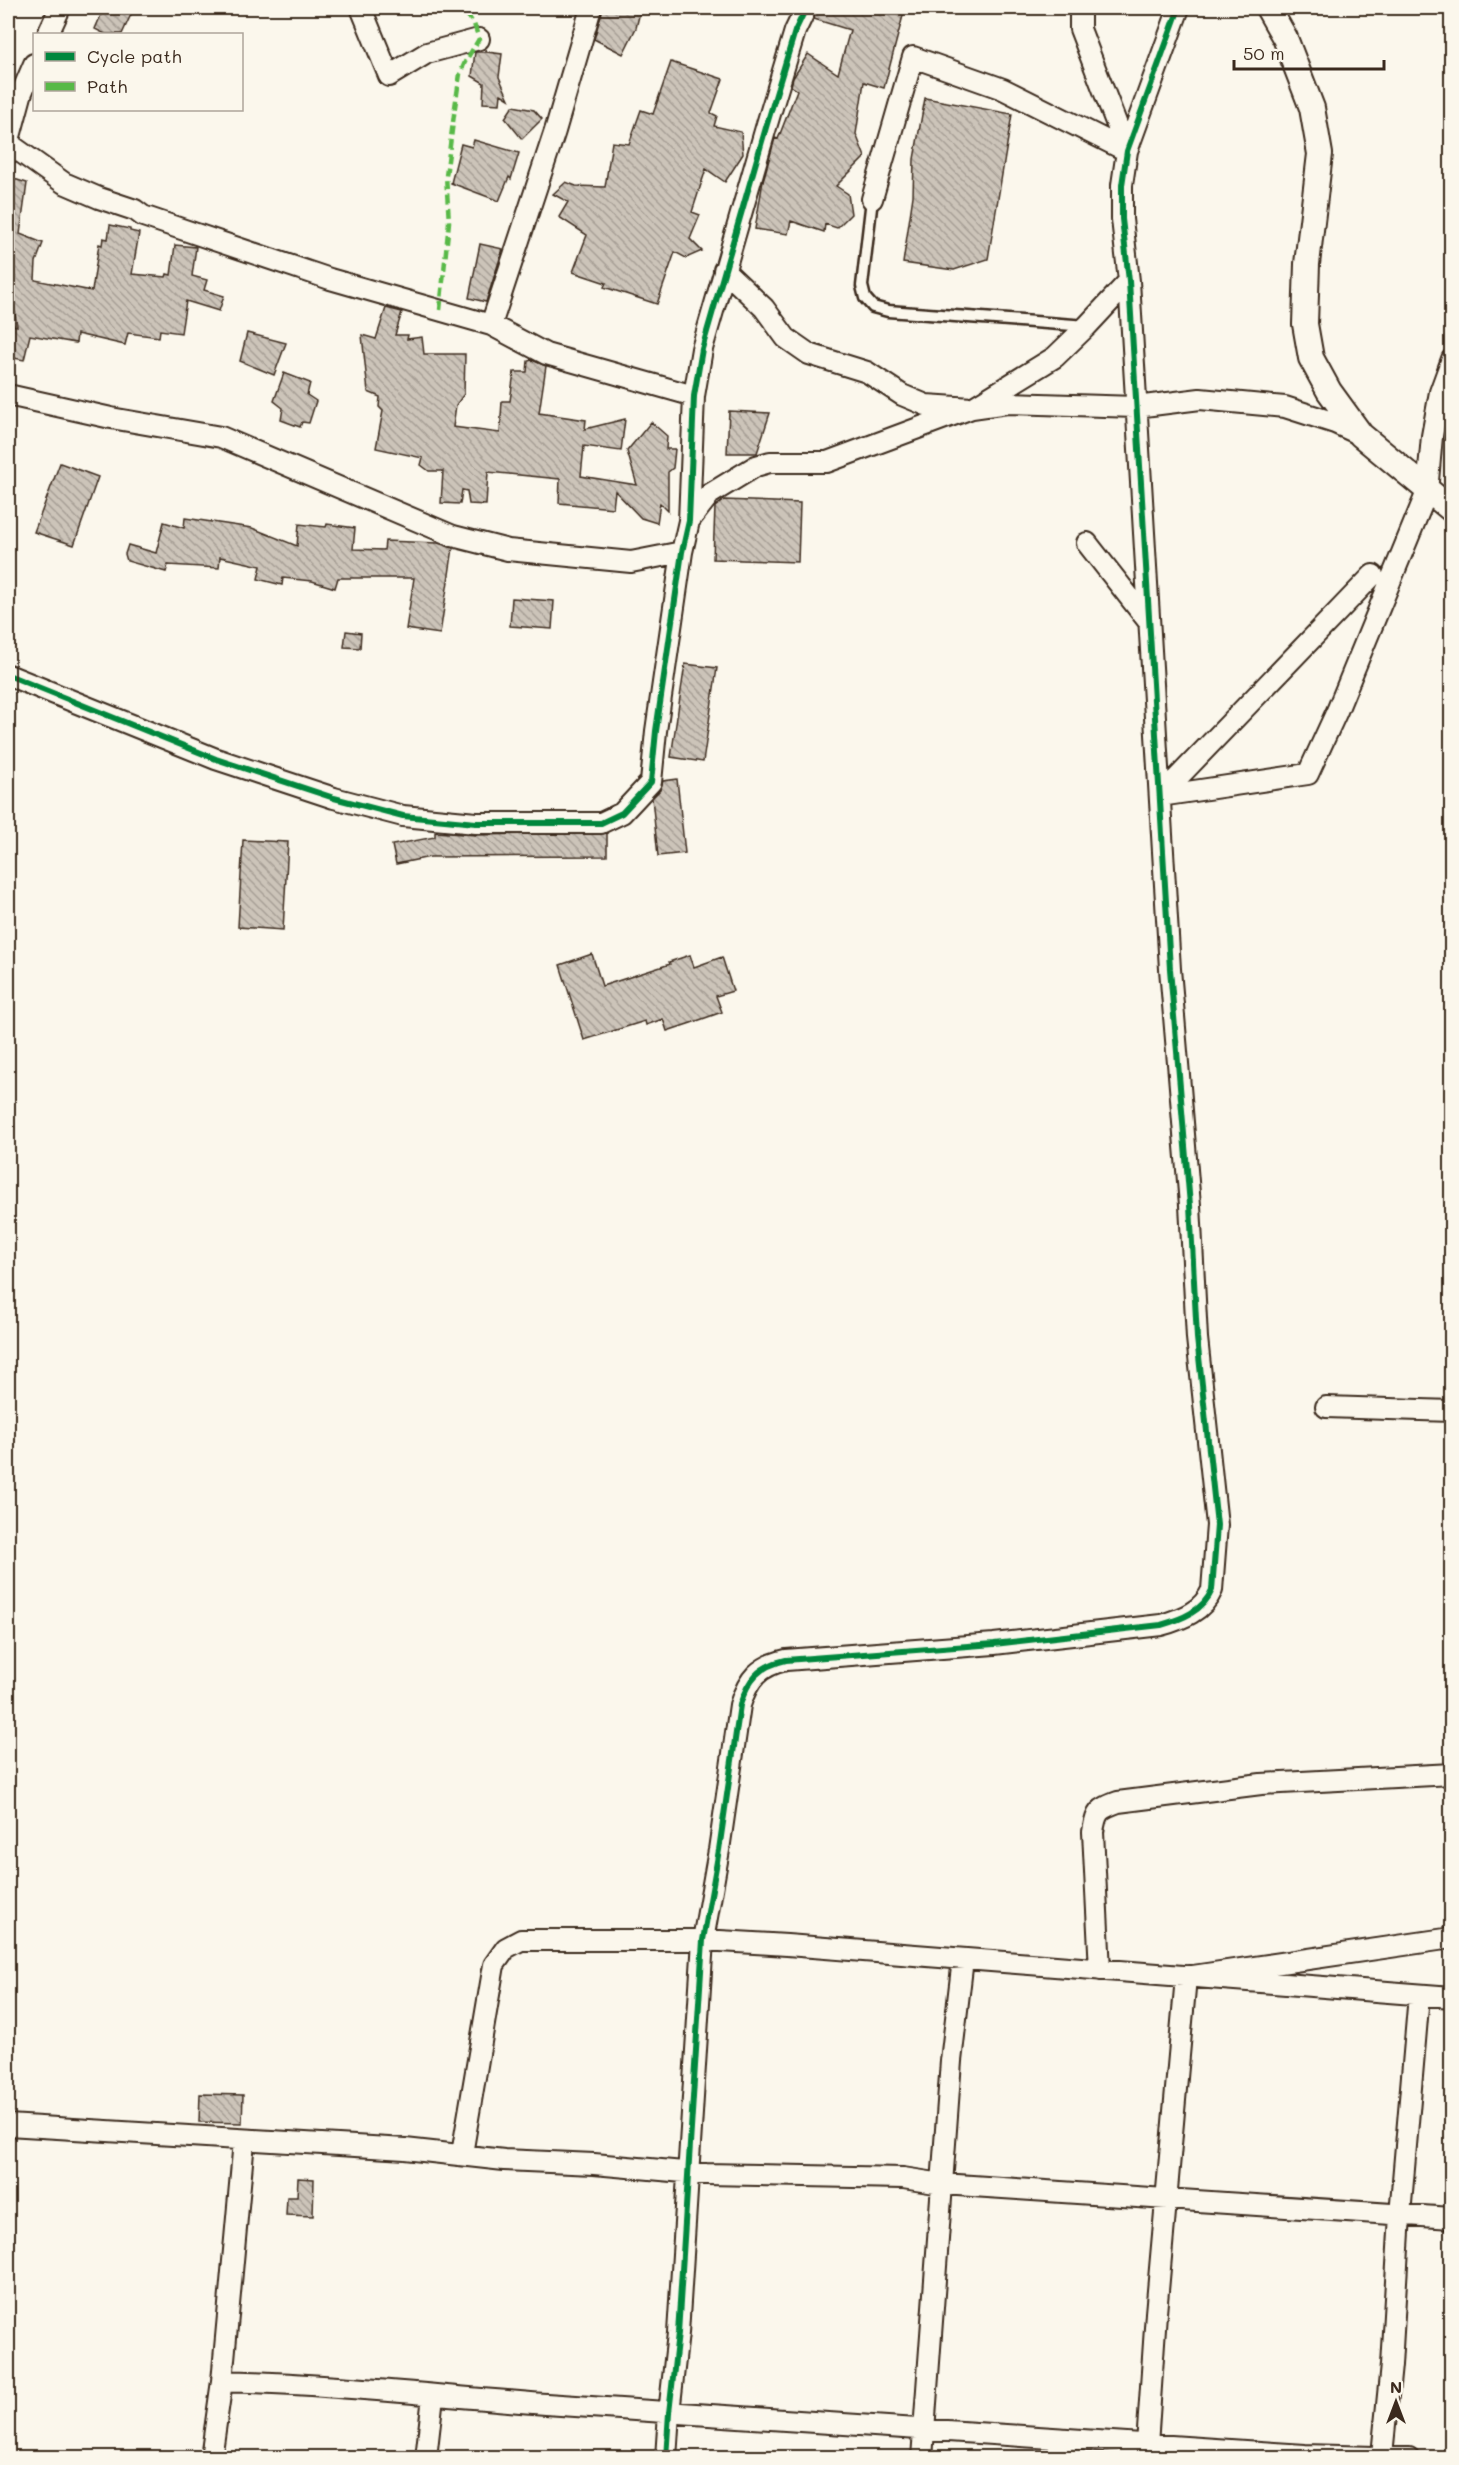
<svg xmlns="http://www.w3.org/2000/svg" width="1459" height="2465" font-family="Mali,sans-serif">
<defs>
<pattern id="building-back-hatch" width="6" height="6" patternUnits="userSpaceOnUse" patternTransform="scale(1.5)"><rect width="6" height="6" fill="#ccc4b9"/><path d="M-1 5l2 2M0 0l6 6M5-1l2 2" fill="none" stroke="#a79f96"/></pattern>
</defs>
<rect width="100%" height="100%" fill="#fbf7ec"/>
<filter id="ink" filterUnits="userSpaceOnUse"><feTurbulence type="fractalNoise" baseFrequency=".0167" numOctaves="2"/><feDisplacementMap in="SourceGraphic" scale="12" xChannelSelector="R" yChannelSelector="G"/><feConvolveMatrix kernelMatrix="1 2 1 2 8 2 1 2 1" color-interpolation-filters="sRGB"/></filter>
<g filter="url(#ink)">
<path fill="url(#building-back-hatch)" stroke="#3b2a1e" stroke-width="1.5" d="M 104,8 L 134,8 L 122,34 L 105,34 L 95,29 Z
M 603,8 L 641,8 L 636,28 L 623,54 L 594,39 Z
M 818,8 L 905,8 L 884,88 L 864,82 L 856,134 L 865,157 L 836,186 L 848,194 L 851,214 L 837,228 L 825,224 L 824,232 L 791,221 L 788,234 L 755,229 L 763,181 L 775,138 L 778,139 L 797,90 L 791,86 L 793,78 L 808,54 L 838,74 L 850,30 L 814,19 Z
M 486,49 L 487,52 L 502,54 L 499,77 L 509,99 L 501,94 L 500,104 L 483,103 L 484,83 L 472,76 L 475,52 L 486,52 Z
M 671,62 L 723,79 L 711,113 L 717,116 L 714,126 L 741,132 L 743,154 L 725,182 L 706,169 L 692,212 L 700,215 L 690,239 L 702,251 L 686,258 L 675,252 L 657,304 L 604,287 L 606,283 L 573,272 L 587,235 L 559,217 L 568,202 L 553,194 L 566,182 L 576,186 L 605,187 L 612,142 L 629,144 L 641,110 L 653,114 Z
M 925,98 L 1012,114 L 988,259 L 954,270 L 903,263 L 913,196 L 914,159 Z
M 513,106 L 534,110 L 542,119 L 522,139 L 505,118 Z
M 474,140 L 519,153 L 511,179 L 509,177 L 499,201 L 451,183 L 461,144 L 472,147 Z
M 11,178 L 27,183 L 20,234 L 43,243 L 36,262 L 35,280 L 92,291 L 99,244 L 102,245 L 103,238 L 108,239 L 110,225 L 130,229 L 130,231 L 139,233 L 132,274 L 166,277 L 167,274 L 171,275 L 175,245 L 196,247 L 192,276 L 207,280 L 204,290 L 224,296 L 219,311 L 186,301 L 181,333 L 160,330 L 159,337 L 128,333 L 125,345 L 77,334 L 76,343 L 30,335 L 24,360 L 8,357 L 8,324 L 17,326 L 11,291 L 8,291 L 8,190 Z
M 480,244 L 503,249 L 486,302 L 469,298 Z
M 386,308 L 402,312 L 395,335 L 408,335 L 407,339 L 422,337 L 424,354 L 465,354 L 464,394 L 456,405 L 453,427 L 500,433 L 502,401 L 510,401 L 514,372 L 527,372 L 528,361 L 532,360 L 546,366 L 539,413 L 586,420 L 585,429 L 625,419 L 621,451 L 584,446 L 581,476 L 637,485 L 627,451 L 651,422 L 667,436 L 666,449 L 675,449 L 673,468 L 668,472 L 668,511 L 660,503 L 657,523 L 641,518 L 615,491 L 613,508 L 559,503 L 560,479 L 488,472 L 486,505 L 469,504 L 467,491 L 462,490 L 460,504 L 441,503 L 443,471 L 429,471 L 421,465 L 423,458 L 376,448 L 383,411 L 379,407 L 380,397 L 368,392 L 362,335 L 376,339 Z
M 247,333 L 286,343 L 274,375 L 240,361 Z
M 284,373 L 310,383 L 307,395 L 316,401 L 309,423 L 302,422 L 300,427 L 281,420 L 283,408 L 274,401 Z
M 729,411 L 770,413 L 757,453 L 727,453 Z
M 60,463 L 98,477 L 74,545 L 34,532 Z
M 724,500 L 800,503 L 798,562 L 713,559 L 715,507 Z
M 185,518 L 252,528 L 297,546 L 299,524 L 326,527 L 327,524 L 355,528 L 353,549 L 384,550 L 385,541 L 438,543 L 453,548 L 440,634 L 406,629 L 414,578 L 338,578 L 335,588 L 312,581 L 283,578 L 282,585 L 258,579 L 261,566 L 220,557 L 219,568 L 168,565 L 166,572 L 127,561 L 125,554 L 128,545 L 156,553 L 164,522 L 184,528 Z
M 512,598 L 554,601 L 552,629 L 510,626 Z
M 346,631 L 361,633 L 360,648 L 344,647 Z
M 685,664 L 717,668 L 703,762 L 671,757 Z
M 677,779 L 685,853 L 658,856 L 652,798 L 660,790 L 663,781 Z
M 435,832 L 476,835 L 607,833 L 607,856 L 430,857 L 396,864 L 392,845 L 435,837 Z
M 243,840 L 288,842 L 283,930 L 238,927 Z
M 592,954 L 602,986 L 670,964 L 669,962 L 690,955 L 694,967 L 722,957 L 733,991 L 716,996 L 722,1012 L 691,1023 L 667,1031 L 663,1019 L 646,1025 L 645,1021 L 584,1040 L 560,965 Z
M 200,2094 L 243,2095 L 242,2123 L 199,2122 Z
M 298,2178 L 314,2179 L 313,2216 L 286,2215 L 287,2197 L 297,2197 Z"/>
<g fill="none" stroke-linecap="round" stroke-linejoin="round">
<g stroke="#3b2a1e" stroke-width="15">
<path id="service" d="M 872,199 L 862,286 L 865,298 L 873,307 L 888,311 L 1087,326"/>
</g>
<g stroke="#3b2a1e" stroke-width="24">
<path id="minor" d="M 361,8 L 389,76 L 427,53 L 479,39
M 48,34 L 60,8
M 8,143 L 64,183 L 99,198 L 135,210 L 143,216 L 330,279 L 491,325 L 546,354 L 694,396
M 8,144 L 22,92 L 34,64
M 872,199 L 913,57 L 1003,89 L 1127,151 L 1080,29 L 1080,8
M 724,270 L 764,308 L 786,338 L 809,354 L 867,372 L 902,395 L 926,405 L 972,408 L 1007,403 L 1136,407 L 1200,399 L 1285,407 L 1335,423 L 1361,435
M 491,325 L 555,131 L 591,8
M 8,395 L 111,418 L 221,437 L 453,536 L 508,550 L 631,562 L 682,552
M 689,521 L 710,494 L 756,466 L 770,462 L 827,462 L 972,408 L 1055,357 L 1087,326 L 1129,281
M 1087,543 L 1149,622
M 8,675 L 216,759 L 334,798 L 403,816 L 476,823 L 601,823 L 622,813 L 651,782 L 656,731 L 682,552 L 689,521 L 694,396 L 702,349 L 767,124 L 795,31 L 806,8
M 1160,796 L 1308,774 L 1337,711 L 1427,492 L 1432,436 L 1440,392 L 1452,359
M 1160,796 L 1373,575
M 1326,1407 L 1452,1411
M 1100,1970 L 1093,1832 C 1096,1811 1099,1809 1118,1802 L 1261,1784 L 1452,1774
M 8,2125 L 405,2149 L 504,2160 L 594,2164 L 706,2174 L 903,2178 L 942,2184 L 1452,2218
M 462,2154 L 494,1965 L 506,1948 L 521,1940 L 703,1940 L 787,1945 L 1452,1997
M 222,2381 C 330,2384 438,2396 546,2404 L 1305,2455 L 1409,2458
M 1147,2445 L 1156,2313 L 1186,1977 L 1452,1938
M 1382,2455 L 1391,2365 L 1400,2215 L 1419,1995
M 211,2458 L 222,2381 L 244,2141
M 426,2458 L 433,2396
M 666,2458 L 669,2413 L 678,2333 L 703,1940 L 719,1850 L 740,1705 C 748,1679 759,1666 786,1660 L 994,1644 L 1161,1625 C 1182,1619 1203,1611 1212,1590 L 1217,1525 L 1197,1338 L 1190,1205 L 1170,969 L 1129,281 L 1122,219 L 1122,185 L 1127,151 L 1179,8
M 922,2458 L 951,2061 L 963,1959"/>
</g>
<g stroke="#3b2a1e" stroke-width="28">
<path id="tertiary" d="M 1268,8 L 1285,38 L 1312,108 L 1320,154 L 1307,264 L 1305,324 L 1311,358 L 1329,391 L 1361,435 L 1452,510"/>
</g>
<use href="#service" stroke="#fbf7ec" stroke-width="10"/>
<use href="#minor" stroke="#fbf7ec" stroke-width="20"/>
<use href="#tertiary" stroke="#fbf7ec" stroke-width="24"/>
<path stroke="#58b947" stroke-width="4.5" stroke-dasharray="9 4.5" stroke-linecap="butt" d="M 440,310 L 449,222 L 446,176 L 455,107 L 460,74 L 465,62 L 479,39 L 474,24 L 462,8"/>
<g stroke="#fbf7ec" stroke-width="10">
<path id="cycleway" d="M 8,675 L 216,759 L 334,798 L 403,816 L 476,823 L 601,823 L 622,813 L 651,782 L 656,731 L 682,552 L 689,521 L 694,396 L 702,349 L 767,124 L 795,31 L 806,8
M 666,2458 L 669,2413 L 678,2333 L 703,1940 L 719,1850 L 740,1705 C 748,1679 759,1666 786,1660 L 994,1644 L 1161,1625 C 1182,1619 1203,1611 1212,1590 L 1217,1525 L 1197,1338 L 1190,1205 L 1170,969 L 1129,281 L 1122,219 L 1122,185 L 1127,151 L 1179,8"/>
</g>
<use href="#cycleway" stroke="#00873e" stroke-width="6"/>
</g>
</g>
<rect width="1459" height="2465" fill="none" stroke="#fbf7ec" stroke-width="30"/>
<rect x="15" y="15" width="1429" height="2435" fill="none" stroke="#3b2a1e" stroke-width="2" filter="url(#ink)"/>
<rect x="33" y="33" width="210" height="78" fill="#fbf7ec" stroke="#aea59a" stroke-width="1.5"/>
<rect x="45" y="52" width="30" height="9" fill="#00873e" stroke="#aea59a" stroke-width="1.5"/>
<text x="87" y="63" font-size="18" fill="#3b2a1e">Cycle path</text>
<rect x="45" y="82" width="30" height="9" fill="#58b947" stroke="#aea59a" stroke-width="1.5"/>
<text x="87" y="93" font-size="18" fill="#3b2a1e">Path</text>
<g transform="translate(1396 2402)" stroke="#fbf7ec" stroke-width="4.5" paint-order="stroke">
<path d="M0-4.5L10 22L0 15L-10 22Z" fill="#3b2a1e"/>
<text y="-9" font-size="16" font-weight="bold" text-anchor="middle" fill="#3b2a1e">N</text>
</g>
<path d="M1234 60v9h150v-9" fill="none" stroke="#3b2a1e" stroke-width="3"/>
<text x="1243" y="60" font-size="18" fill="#3b2a1e" stroke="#fbf7ec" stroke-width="4.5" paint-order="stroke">50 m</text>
</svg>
